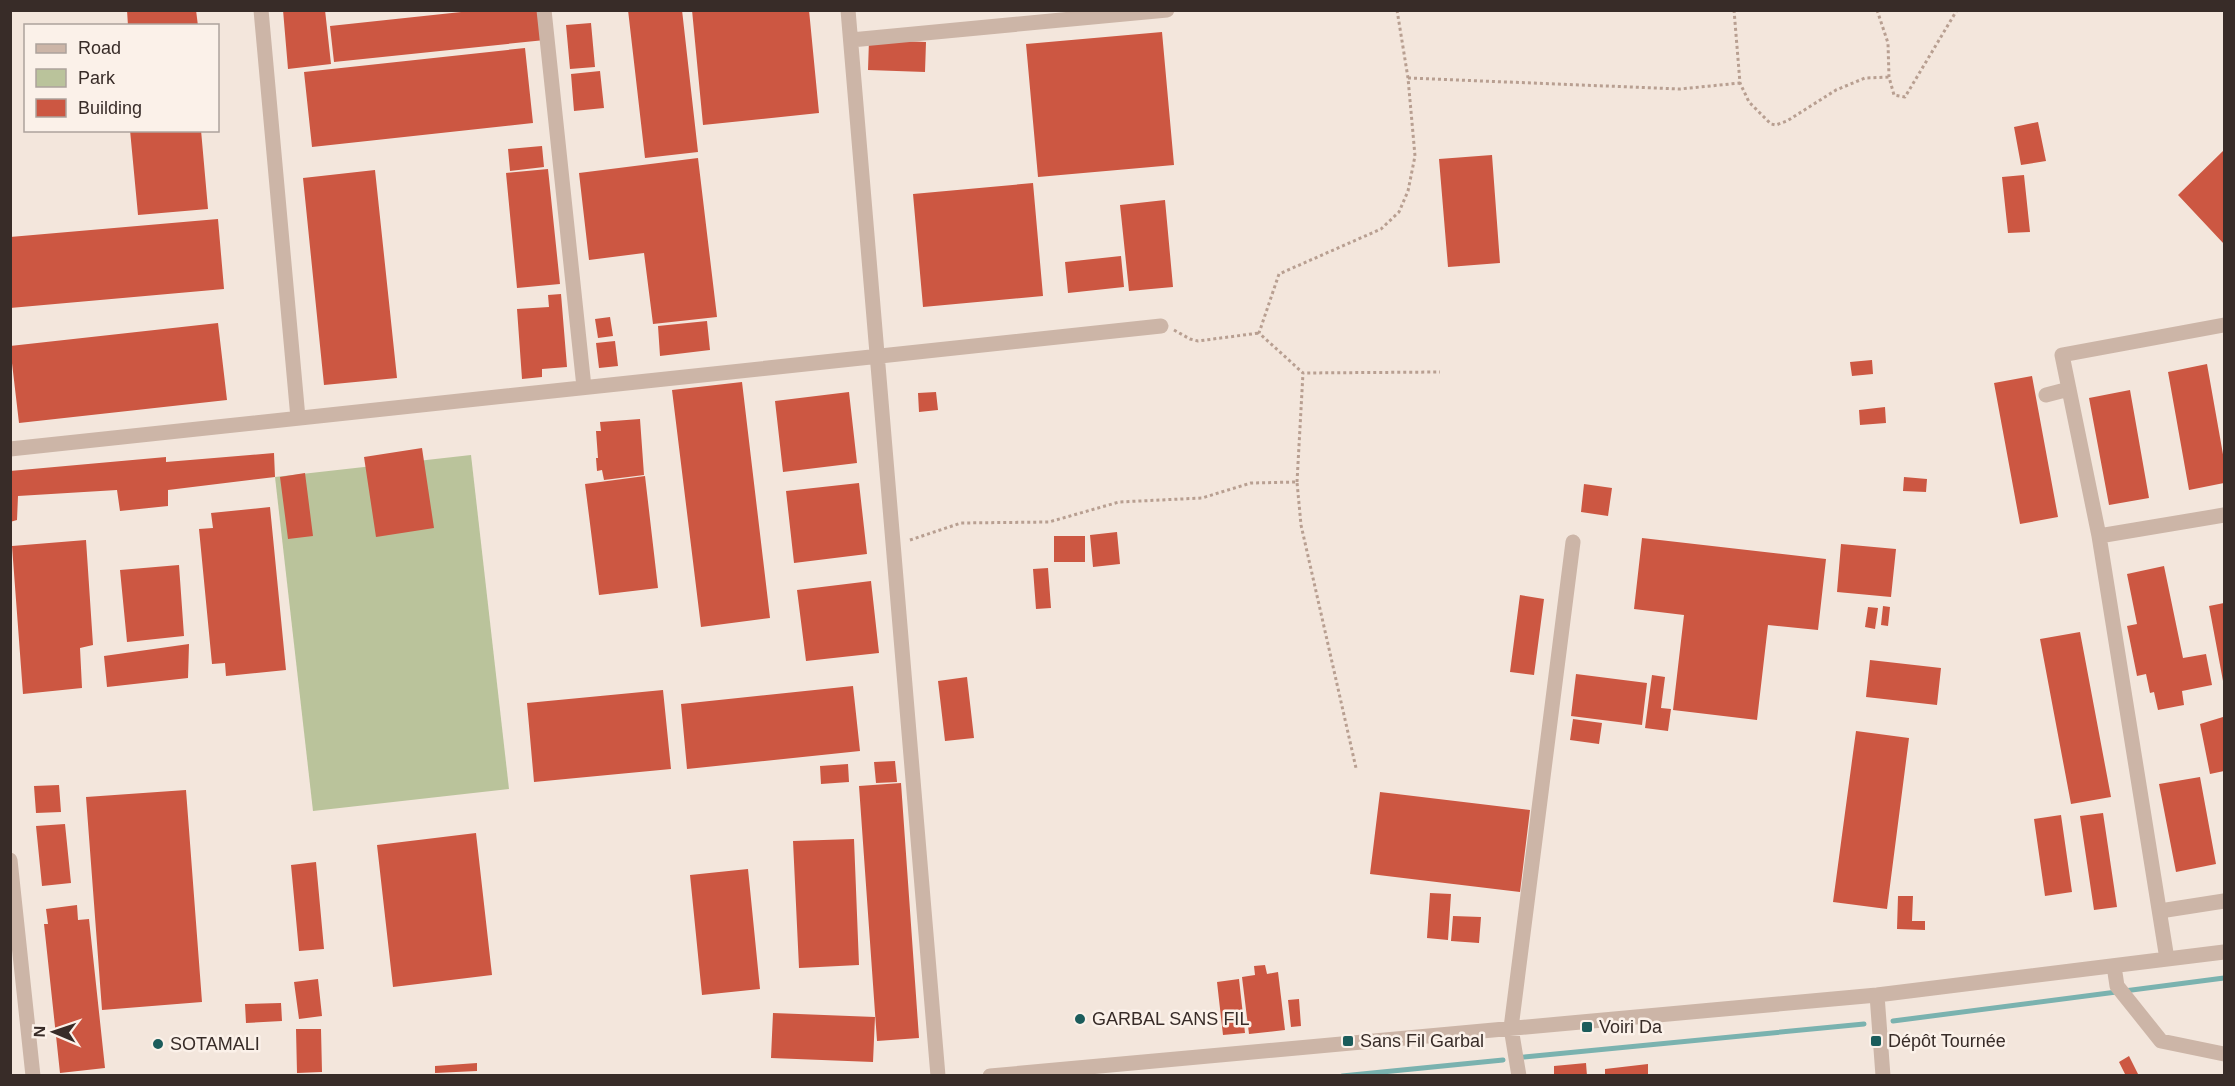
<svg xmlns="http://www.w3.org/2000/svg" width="2235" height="1086" font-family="Helvetica,sans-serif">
<rect width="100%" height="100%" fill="#f3e6dc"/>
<path fill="#bac39b" d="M 471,455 L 509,789 L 313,811 L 275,477 Z"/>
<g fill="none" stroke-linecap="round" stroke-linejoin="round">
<path stroke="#7ab2af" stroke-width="5" d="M 1893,1021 L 2224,978
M 1524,1057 L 1864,1024
M 1342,1076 L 1503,1060"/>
</g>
<path fill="#cc5742" d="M 127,10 L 196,10 L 198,26 L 128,26 Z
M 283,10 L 325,10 L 331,64 L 288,69 Z
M 480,10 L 542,10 L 545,40 L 334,62 L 330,26 Z
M 628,10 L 682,10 L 698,152 L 645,158 Z
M 692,10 L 809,10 L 819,113 L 703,125 Z
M 591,23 L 595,67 L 570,69 L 566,25 Z
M 1162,32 L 1174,165 L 1038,177 L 1026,44 Z
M 869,40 L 926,42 L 925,72 L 868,70 Z
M 525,48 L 533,123 L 312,147 L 304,72 Z
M 600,71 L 604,108 L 574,111 L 571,74 Z
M 2038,122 L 2046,161 L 2021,165 L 2014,127 Z
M 130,130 L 201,130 L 208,209 L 138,215 Z
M 542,146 L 544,167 L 510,171 L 508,149 Z
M 2224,150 L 2224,244 L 2178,195 Z
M 1492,155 L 1500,263 L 1448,267 L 1439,159 Z
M 698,158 L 717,317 L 653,324 L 644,253 L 589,260 L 579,173 Z
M 548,169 L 560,284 L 517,288 L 506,173 Z
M 375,170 L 397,378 L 324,385 L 303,178 Z
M 2024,175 L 2030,232 L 2008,233 L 2002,177 Z
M 1033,183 L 1043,296 L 923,307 L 913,194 Z
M 1165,200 L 1173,287 L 1129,291 L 1120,205 Z
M 218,219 L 224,289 L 10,308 L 10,237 Z
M 1121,256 L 1124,287 L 1068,293 L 1065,262 Z
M 561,294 L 567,367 L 542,369 L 542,377 L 522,379 L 517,309 L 549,307 L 548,295 Z
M 610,317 L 613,336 L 598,338 L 595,319 Z
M 707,321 L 710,350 L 660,356 L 658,326 Z
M 218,323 L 227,400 L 19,423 L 10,346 Z
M 615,341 L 618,366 L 599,368 L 596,343 Z
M 1872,360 L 1873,374 L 1852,376 L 1850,362 Z
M 2207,364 L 2224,460 L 2224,483 L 2189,490 L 2168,372 Z
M 2032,376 L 2058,517 L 2020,524 L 1994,383 Z
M 742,382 L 770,618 L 701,627 L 672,390 Z
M 2130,390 L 2149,498 L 2109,505 L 2089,398 Z
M 849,392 L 857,463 L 783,472 L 775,401 Z
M 936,392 L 938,410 L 919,412 L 918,393 Z
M 1885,407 L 1886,423 L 1860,425 L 1859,410 Z
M 640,419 L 644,475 L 604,480 L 602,470 L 597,471 L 596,458 L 598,458 L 596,431 L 601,431 L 600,422 Z
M 422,448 L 434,528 L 376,537 L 364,457 Z
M 274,453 L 275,477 L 168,490 L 168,506 L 120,511 L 117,490 L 18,496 L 17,520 L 10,522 L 10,471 L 166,457 L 166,462 Z
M 305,473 L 313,536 L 288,539 L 280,477 Z
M 645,476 L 658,588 L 599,595 L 585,484 Z
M 1904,477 L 1927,479 L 1926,492 L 1903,491 Z
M 859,483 L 867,554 L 794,563 L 786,491 Z
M 1584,484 L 1612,488 L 1608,516 L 1581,512 Z
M 270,507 L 286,670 L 226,676 L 225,663 L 212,664 L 199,529 L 213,528 L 211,513 Z
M 1117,532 L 1120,564 L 1093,567 L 1090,535 Z
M 1054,536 L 1085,536 L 1085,562 L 1054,562 Z
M 1642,538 L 1826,559 L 1818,630 L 1768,625 L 1757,720 L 1673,710 L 1684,615 L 1634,609 Z
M 86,540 L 93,645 L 80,648 L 82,688 L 23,694 L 12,546 Z
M 1841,544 L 1896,549 L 1891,597 L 1837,592 Z
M 179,565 L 184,636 L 127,642 L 120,570 Z
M 2164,566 L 2183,658 L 2206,654 L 2212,685 L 2182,691 L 2184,705 L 2158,710 L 2154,692 L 2150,693 L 2146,674 L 2137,676 L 2127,626 L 2137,624 L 2127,574 Z
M 1048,568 L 1051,608 L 1036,609 L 1033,569 Z
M 871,581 L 879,653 L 806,661 L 797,590 Z
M 1520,595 L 1544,599 L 1534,675 L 1510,672 Z
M 2224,603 L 2224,681 L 2223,681 L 2209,606 Z
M 1883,606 L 1890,607 L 1888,626 L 1881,625 Z
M 1868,607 L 1878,608 L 1875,629 L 1865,627 Z
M 2080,632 L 2111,797 L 2071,804 L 2040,639 Z
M 189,644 L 188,678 L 107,687 L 104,656 Z
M 1870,660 L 1941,668 L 1937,705 L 1866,697 Z
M 1576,674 L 1647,683 L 1642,725 L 1571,716 Z
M 1652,675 L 1665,677 L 1661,708 L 1671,709 L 1668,731 L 1645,728 Z
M 967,677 L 974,738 L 945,741 L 938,681 Z
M 853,686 L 860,751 L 687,769 L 681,704 Z
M 663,690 L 671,769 L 534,782 L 527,703 Z
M 2223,717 L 2224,771 L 2210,774 L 2200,724 Z
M 1573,719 L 1602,723 L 1599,744 L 1570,740 Z
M 1856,731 L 1909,738 L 1887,909 L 1833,902 Z
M 895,761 L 897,782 L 876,783 L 874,762 Z
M 848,764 L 849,782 L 821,784 L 820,766 Z
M 2200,777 L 2216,864 L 2176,872 L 2159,784 Z
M 901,783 L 919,1038 L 877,1041 L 859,786 Z
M 59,785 L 61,812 L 36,813 L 34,786 Z
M 186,790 L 202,1002 L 102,1010 L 86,797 Z
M 1380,792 L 1530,810 L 1520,892 L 1370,874 Z
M 2103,813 L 2117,907 L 2094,910 L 2080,816 Z
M 2061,815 L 2072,892 L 2045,896 L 2034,819 Z
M 65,824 L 71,883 L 42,886 L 36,826 Z
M 476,833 L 492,975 L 393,987 L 377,845 Z
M 854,839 L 859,965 L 799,968 L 793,841 Z
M 316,862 L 324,949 L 299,951 L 291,865 Z
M 748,869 L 760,989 L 702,995 L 690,875 Z
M 1430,893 L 1451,894 L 1448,940 L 1427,938 Z
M 1898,896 L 1913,896 L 1912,921 L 1925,921 L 1925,930 L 1897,929 Z
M 77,905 L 78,920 L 89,919 L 105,1068 L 60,1073 L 44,924 L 48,924 L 46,909 Z
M 1453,916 L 1481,917 L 1479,943 L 1451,941 Z
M 1265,965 L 1267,974 L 1278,972 L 1285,1030 L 1249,1034 L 1242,977 L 1255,975 L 1254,966 Z
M 318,979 L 322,1016 L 299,1019 L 294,982 Z
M 1239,979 L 1245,1033 L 1223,1035 L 1217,982 Z
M 1299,999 L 1301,1026 L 1291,1027 L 1288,1000 Z
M 281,1003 L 282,1021 L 246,1023 L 245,1004 Z
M 773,1013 L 875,1017 L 873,1062 L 771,1058 Z
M 296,1029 L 321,1029 L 322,1072 L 297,1073 Z
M 2129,1056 L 2139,1076 L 2126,1076 L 2119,1062 Z
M 477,1063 L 477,1071 L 435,1073 L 435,1066 Z
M 1586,1063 L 1587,1076 L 1554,1076 L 1554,1066 Z
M 1648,1064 L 1648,1076 L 1605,1076 L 1605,1069 Z"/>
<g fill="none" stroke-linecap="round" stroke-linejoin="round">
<path stroke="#b89f91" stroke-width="3" stroke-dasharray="3 3" stroke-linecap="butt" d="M 1397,10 L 1408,78 L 1415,156 L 1408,191 L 1399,212 L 1381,229 L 1279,274 L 1259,333 L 1303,373 L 1440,372
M 1734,10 L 1740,83 L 1749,102 L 1771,124 L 1776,125 L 1787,121 L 1836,90 L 1865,78 L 1889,77
M 1877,10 L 1888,43 L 1889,77 L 1894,95 L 1905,97 L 1957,10
M 1408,78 L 1680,89 L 1740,83
M 1174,330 L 1190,339 L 1198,341 L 1259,333
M 1297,482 L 1303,373
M 910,540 L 961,523 L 1049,522 L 1119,502 L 1202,498 L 1251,483 L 1297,482 L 1301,525 L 1356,768"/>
<path stroke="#ccb5a7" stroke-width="15" d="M 261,10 L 298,418
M 544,10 L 584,387
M 848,10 L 938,1076
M 851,40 L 1167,10
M 2046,395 L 2069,389
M 10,449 L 1161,326
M 2099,536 L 2224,515
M 10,860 L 33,1076
M 2160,911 L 2224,901
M 2167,959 L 2099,536 L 2062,355 L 2224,325
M 2114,966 L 2117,986 L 2161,1041 L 2224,1054
M 1877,995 L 1883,1076
M 990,1076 L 1877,995 L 2224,952
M 1519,1076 L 1511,1028 L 1573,542"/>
</g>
<g fill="#1b5c5b" stroke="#fbf1e9" stroke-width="2">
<circle cx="1080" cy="1019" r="6"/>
<rect x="1581" y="1021" width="12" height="12" rx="3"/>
<rect x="1342" y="1035" width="12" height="12" rx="3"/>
<rect x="1870" y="1035" width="12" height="12" rx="3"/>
<circle cx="158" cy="1044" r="6"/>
</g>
<g text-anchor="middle" stroke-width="5" stroke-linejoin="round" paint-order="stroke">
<g font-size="18" fill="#382c28" stroke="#fbf1e9" text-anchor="start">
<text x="1092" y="1025">GARBAL SANS FIL</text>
<text x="1599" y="1033">Voiri Da</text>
<text x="1360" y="1047">Sans Fil Garbal</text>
<text x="1888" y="1047">Dépôt Tournée</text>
<text x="170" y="1050">SOTAMALI</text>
</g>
</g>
<rect width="2235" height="1086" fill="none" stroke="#382c28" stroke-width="24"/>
<rect x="24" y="24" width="195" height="108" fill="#fbf1e9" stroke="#ada29c" stroke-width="1.5"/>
<rect x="36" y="44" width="30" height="9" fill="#ccb5a7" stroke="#ada29c" stroke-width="1.5"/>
<text x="78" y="54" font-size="18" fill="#382c28">Road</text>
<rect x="36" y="69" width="30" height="18" fill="#bac39b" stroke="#ada29c" stroke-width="1.5"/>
<text x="78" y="84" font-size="18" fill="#382c28">Park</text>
<rect x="36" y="99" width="30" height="18" fill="#cc5742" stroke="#ada29c" stroke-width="1.5"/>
<text x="78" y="114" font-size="18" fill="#382c28">Building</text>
<g transform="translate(54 1032) rotate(272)" stroke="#fbf1e9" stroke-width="4.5" paint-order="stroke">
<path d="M0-4.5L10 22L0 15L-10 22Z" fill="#382c28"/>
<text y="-9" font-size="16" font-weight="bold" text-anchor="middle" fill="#382c28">N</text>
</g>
</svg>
